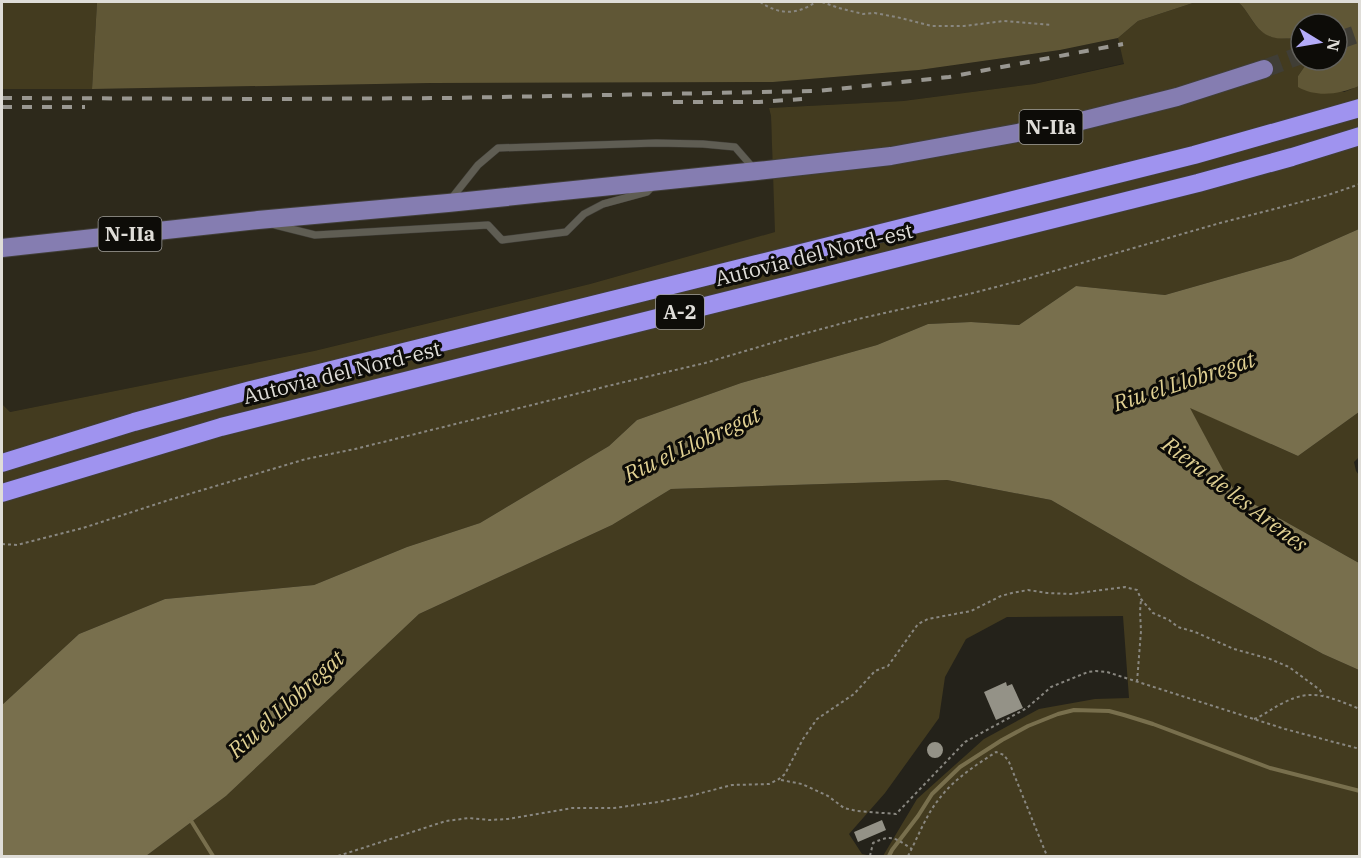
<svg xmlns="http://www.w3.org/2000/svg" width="1361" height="858" font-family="'IBM Plex Serif',serif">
<rect width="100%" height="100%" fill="#24221a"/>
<path fill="#2d291b" d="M 1118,38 L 1125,63 L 1034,84 L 903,101 L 769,108 L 771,116 L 776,232 L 590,284 L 314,351 L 10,412 L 2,404 L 2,89 L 92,89 L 431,83 L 773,82 L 919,70 L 1060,50 Z"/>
<path fill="#433b1f" d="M 2,2 L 97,2 L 92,89 L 2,89 Z
M 1196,2 L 1238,2 C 1243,6 1246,11 1250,17 C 1264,40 1276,39 1301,38 L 1301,60 L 1309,60 L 1298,76 L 1344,92 L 1359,86 L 1359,229 L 1291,259 L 1165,295 L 1076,286 L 1019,325 L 971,322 L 928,324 L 877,345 L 741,383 L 637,420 L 609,446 L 480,523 L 407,547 L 314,585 L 165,599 L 79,634 L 2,705 L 2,404 L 10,412 L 314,351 L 590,284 L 775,232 L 771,116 L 769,108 L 903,101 L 1034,84 L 1124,64 L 1118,38 L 1138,21 Z
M 1189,407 L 1298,456 L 1359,412 L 1359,457 L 1354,462 L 1356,471 L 1359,475 L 1359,563 L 1236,494 Z
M 947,480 L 1051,500 L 1189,580 L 1323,654 L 1359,670 L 1359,856 L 883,856 L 917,799 L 984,739 L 1039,709 L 1095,699 L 1129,698 L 1123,616 L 1007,617 L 966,639 L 945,677 L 939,718 L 885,793 L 849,834 L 862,854 L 872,856 L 146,856 L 226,796 L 419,614 L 612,525 L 671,489 Z"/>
<path fill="#605736" d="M 97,2 L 1196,2 L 1138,21 L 1118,38 L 1060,50 L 919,70 L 773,82 L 431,83 L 92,89 Z
M 1238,2 L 1359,2 L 1359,86 C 1340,94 1317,98 1298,87 L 1298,76 L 1309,60 L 1337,60 L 1337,24 L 1301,24 L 1301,38 C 1275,39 1265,41 1250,17 C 1246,11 1243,6 1238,2 Z"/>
<path fill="#786f4d" d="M 1359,229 L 1359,412 L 1298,456 L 1190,408 L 1236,494 L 1359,563 L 1359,670 L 1323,654 L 1189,580 L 1051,500 L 947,480 L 671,489 L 612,525 L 419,614 L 226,796 L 146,856 L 2,856 L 2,705 L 79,634 L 165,599 L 314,585 L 407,547 L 480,523 L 609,446 L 637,420 L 741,383 L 877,345 L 928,324 L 971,322 L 1019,325 L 1076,286 L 1165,295 L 1291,259 Z"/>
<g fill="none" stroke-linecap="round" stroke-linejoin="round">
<path stroke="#786f4d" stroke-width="4" d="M 190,819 L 213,856
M 889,856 L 892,850 L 918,816 L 932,794 L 960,767 L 1002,740 L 1028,726 L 1058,714 L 1074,710 L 1109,711 L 1124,715 L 1153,724 L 1270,768 L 1360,791"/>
</g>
<path fill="#949287" d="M 1006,682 L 1007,686 L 1012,684 L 1023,708 L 996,720 L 984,692 Z
M927 750a8 8 0 1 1 16 0a8 8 0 1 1-16 0Z
M 882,820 L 886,830 L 858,842 L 854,832 Z"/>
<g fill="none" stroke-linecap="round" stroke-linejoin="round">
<path stroke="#403e36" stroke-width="18" stroke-dasharray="18 9" stroke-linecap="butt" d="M 1337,41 L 1360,33
M 1264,69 L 1301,55"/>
<g stroke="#403e38" stroke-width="8">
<path id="lane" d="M 451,199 L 478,165 L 498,148 L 656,143 L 703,144 L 735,147 L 755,170
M 275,225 L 315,235 L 488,225 L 502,240 L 566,232 L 584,214 L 603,204 L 647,192 L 653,186"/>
</g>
<g stroke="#403e38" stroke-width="20">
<path id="primary" d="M 2,248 L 258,220 L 448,203 L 757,171 L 891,156 L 1077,122 L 1177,97 L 1264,69"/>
</g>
<g stroke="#403e38" stroke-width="20">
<path id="highway" d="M 2,463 L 134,422 L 251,390 L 1194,155 L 1360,108
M 2,493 L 221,427 L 1198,183 L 1292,157 L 1360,136"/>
</g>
<path stroke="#898780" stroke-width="2" stroke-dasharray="3 3" stroke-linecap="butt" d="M 760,2 C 780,15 796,15 816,2
M 822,2 L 839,8 L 863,14 L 875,13 L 901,18 L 932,26 L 964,26 L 1004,21 L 1051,25
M 2,544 L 17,545 L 83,528 L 169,500 L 306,459 L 355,449 L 612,385 L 705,363 L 792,337 L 858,319 L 973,293 L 1030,278 L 1220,223 L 1328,195 L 1360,184
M 1137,682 L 1141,631 L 1140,612 L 1141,599
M 1254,719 C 1265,715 1272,708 1283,703 C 1313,687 1331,698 1360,709
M 781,780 L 802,784 L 828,796 L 844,808 L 857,811 L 896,814 L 965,742 L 1027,708 L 1051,687 L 1088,672 L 1096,671 L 1107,672 L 1285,729 L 1360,749
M 338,856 L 446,821 L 469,818 L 489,820 L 508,819 L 572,808 L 614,808 L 658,802 L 690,796 L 732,785 L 769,784 L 779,779 L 785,774 L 803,739 L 817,719 L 854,694 L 875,671 L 888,666 L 918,624 L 928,619 L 971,611 L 1001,596 L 1012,593 L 1028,590 L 1047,593 L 1071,594 L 1125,587 L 1137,590 L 1141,599 L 1153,613 L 1169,620 L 1178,627 L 1195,632 L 1234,649 L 1270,659 L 1289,667 L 1320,690 L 1323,696
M 870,856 L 873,843 C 892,834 895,838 912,849
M 908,856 C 918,837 926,815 939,799 C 954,779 976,765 996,752 L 1004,755 L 1009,762 L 1047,856"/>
<use href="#lane" stroke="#5f5d53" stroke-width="7"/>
<use href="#primary" stroke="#857db1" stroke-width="18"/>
<use href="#highway" stroke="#9f93ef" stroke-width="18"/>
<path stroke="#999791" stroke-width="4" stroke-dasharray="10 10" stroke-linecap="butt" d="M 2,98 L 274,99 L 447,98 L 818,91 L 949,77 L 1123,44
M 673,102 L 759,102 L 802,99
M 2,107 L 85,107"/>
</g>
<g text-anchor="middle" stroke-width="6" stroke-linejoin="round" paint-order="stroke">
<g fill="#0d0c08" stroke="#a09e9a" stroke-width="1.5">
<rect x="1019.5" y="110" width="63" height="34" rx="4.5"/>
<rect x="98.5" y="217" width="63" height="34" rx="4.5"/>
<rect x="656" y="295" width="48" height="34" rx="4.5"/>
</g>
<g font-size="20" font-weight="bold" fill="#dfddd8">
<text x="1051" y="134">N-IIa</text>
<text x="130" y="241">N-IIa</text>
<text x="680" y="319">A-2</text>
</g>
<g font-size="21" fill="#dfddd8" stroke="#0d0c08">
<text transform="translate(814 255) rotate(-14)" y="7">Autovia del Nord-est</text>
<text transform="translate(342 373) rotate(-14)" y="7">Autovia del Nord-est</text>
</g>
<g font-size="22" font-style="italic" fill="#e0d092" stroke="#0d0c08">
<text transform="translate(1184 381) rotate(-18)" y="8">Riu el Llobregat</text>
<text transform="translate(692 444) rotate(-25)" y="8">Riu el Llobregat</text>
<text transform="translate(1235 494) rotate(37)" y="8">Riera de les Arenes</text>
<text transform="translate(286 704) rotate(-42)" y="8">Riu el Llobregat</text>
</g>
</g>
<rect width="1361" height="858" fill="none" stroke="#dfddd8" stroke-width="6"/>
<g transform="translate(1319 42) rotate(101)"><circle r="28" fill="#0d0c08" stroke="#61605b" stroke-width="1.5"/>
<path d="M0-4.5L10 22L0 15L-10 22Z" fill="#b4acf9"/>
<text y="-9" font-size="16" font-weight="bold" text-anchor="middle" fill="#dfddd8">N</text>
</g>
</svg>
